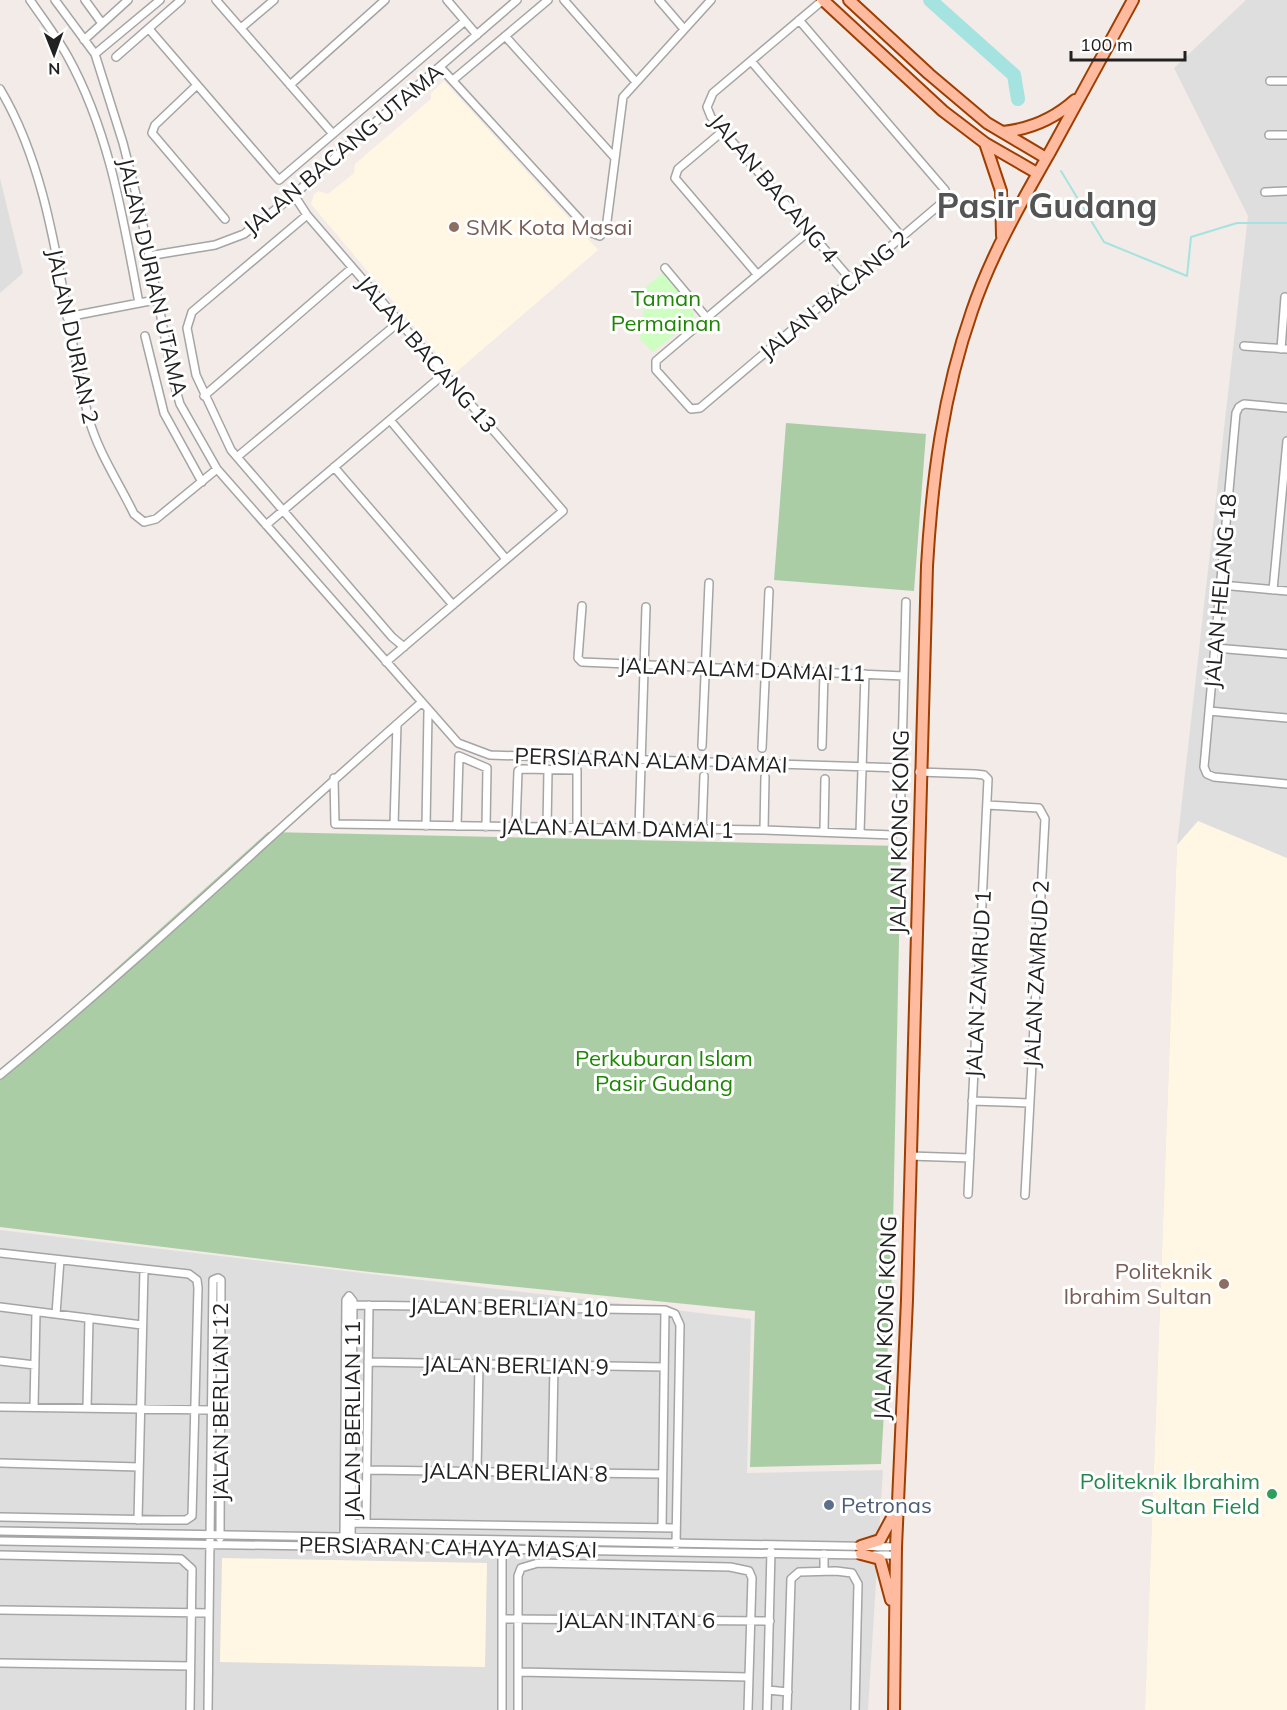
<svg xmlns="http://www.w3.org/2000/svg" width="1287" height="1710" font-family="Mulish,sans-serif">
<rect width="100%" height="100%" fill="#f2ebe7"/>
<path fill="#dfdede" d="M 1246,0 L 1287,0 L 1287,1710 L 1145,1710 L 1177,845 L 1248,216 L 1174,68 Z
M 0,178 L 23,273 L 0,293 Z
M 0,1230 L 751,1319 L 747,1473 L 883,1470 L 868,1710 L 0,1710 Z"/>
<path fill="#fff7e3" d="M 444,81 L 598,250 L 454,374 L 311,204 L 314,194 L 319,191 L 328,194 L 354,173 L 355,164 L 431,99 L 431,93 Z
M 1198,821 L 1287,858 L 1287,1710 L 1145,1710 L 1177,845 Z
M 222,1558 L 487,1563 L 485,1667 L 220,1662 Z"/>
<path fill="#abcda6" d="M 786,423 L 926,434 L 914,591 L 774,580 Z
M 268,832 L 901,846 L 892,1274 L 881,1464 L 750,1467 L 755,1311 L 370,1272 L 0,1227 L 0,1073 Z"/>
<path fill="#cefec2" d="M 664,272 L 694,308 L 693,319 L 653,352 L 640,339 L 646,287 Z"/>
<g fill="none" stroke-linecap="round" stroke-linejoin="round">
<path stroke="#a4e3e0" stroke-width="2" d="M 1061,171 L 1104,242 L 1187,276 L 1191,237 L 1237,223 L 1287,223"/>
<path stroke="#a4e3e0" stroke-width="14" d="M 930,0 L 1014,75 L 1018,99"/>
<g stroke="#a5a5a5" stroke-width="10">
<path id="minor" d="M 30,0 C 43,19 57,37 68,57 C 110,133 123,219 139,303
M 55,0 L 95,54 L 123,143 L 140,210 L 174,383 L 180,404 L 217,469 L 458,743 L 490,755 L 902,768
M 85,0 L 101,22
M 216,0 L 333,134
M 447,0 L 477,35
M 564,0 L 636,82
M 659,0 L 684,29
M 823,0 L 713,93 L 707,107 L 711,117 L 851,280
M 799,20 L 945,190 L 947,196 L 944,201 L 700,408 L 691,409 L 656,370 L 656,361 L 809,231
M 241,28 L 274,0
M 149,29 L 279,180 L 465,21
M 505,36 L 615,158
M 84,40 L 128,0
M 95,54 L 160,0
M 116,57 L 181,0
M 751,61 L 902,237
M 441,68 L 592,233 L 600,236 L 606,229 L 623,97 L 711,0
M 453,80 L 548,0
M 1270,81 L 1287,81
M 197,85 L 155,125 L 152,133 L 225,219
M 290,85 L 385,0
M 0,89 C 57,184 61,312 89,419 C 98,452 119,483 134,514 L 144,522 L 156,519 L 217,469
M 723,131 L 678,169 L 675,178 L 757,274
M 1269,135 L 1287,135
M 1265,192 L 1287,191
M 294,195 L 307,215 L 563,511 L 386,662
M 307,215 L 192,312 L 187,328 L 196,375 L 231,450 L 392,637 L 404,647
M 148,256 L 215,245 L 244,234 L 294,195 L 344,149 L 517,0
M 665,268 L 706,317
M 67,317 L 155,300
M 145,336 L 164,413 L 202,482
M 1244,346 L 1287,349
M 1281,349 L 1285,297
M 204,396 L 352,268
M 1287,408 L 1244,404 L 1239,407 L 1236,413 L 1204,767 L 1207,774 L 1214,777 L 1287,784
M 390,420 L 506,559
M 237,457 L 399,322
M 334,467 L 453,605
M 266,525 L 444,374
M 1221,585 L 1287,591
M 1273,590 L 1287,441
M 582,606 L 578,658 L 582,662 L 904,676
M 1215,648 L 1287,654
M 1209,711 L 1287,718
M 702,746 L 709,583
M 822,746 L 824,672
M 762,748 L 769,591
M 919,772 L 975,774 L 984,775 L 988,779 L 968,1194
M 334,778 L 335,824 L 764,830 L 893,835 L 900,827 L 906,602
M 987,805 L 1039,808 L 1045,819 L 1025,1195
M 394,825 L 397,724
M 426,826 L 428,712
M 457,826 L 459,756 L 487,768 L 486,827
M 516,827 L 518,771 L 521,769 L 577,770 L 577,828
M 547,828 L 548,770
M 639,828 L 646,607
M 702,830 L 704,776
M 764,830 L 765,777
M 824,831 L 825,779
M 860,833 L 865,674
M 0,1075 C 145,956 280,826 421,703
M 972,1101 L 1029,1103
M 910,1156 L 970,1158
M 0,1253 L 189,1274 L 197,1280 L 198,1288 L 192,1516 L 186,1520 L 165,1520 L 0,1517
M 353,1305 L 665,1310 L 675,1314 L 680,1325 L 676,1545
M 0,1307 L 142,1325
M 56,1314 L 60,1260
M 0,1361 L 35,1365
M 368,1362 L 664,1367
M 0,1407 L 213,1410
M 34,1407 L 36,1312
M 87,1408 L 89,1318
M 0,1463 L 139,1467
M 367,1470 L 662,1474
M 477,1471 L 479,1364
M 552,1472 L 554,1365
M 138,1520 L 144,1269
M 347,1523 L 676,1528
M 366,1523 L 369,1305
M 662,1528 L 665,1310
M 0,1531 L 896,1547
M 344,1540 L 346,1300 L 349,1296 L 353,1301 L 351,1542
M 0,1541 L 863,1555
M 824,1554 L 824,1571
M 0,1555 L 181,1559 L 192,1569 L 190,1710
M 874,1555 L 896,1555
M 0,1610 L 209,1613
M 502,1619 L 770,1621
M 0,1663 L 190,1666
M 519,1672 L 748,1677
M 768,1690 L 788,1692
M 208,1710 C 209,1567 210,1424 213,1280 L 218,1278 L 221,1280 L 220,1538
M 502,1710 L 502,1545
M 518,1710 L 518,1576 L 521,1568 L 538,1563 L 730,1567 L 749,1571 L 752,1578 L 748,1710
M 767,1710 L 771,1551
M 787,1710 L 791,1579 L 799,1572 L 836,1571 L 852,1573 L 858,1584 L 855,1710"/>
</g>
<g stroke="#9e3e00" stroke-width="14">
<path id="primary" d="M 823,0 L 943,111 L 985,143 L 1037,173
M 849,0 L 929,74 L 987,123 L 1046,158
M 1003,132 C 1030,129 1054,119 1075,100
M 985,143 L 1001,191 L 1002,236
M 861,1546 L 880,1540 L 895,1512
M 861,1554 L 880,1559 L 891,1600
M 894,1710 L 896,1547 L 907,1300 L 927,566 C 932,479 943,394 972,311 C 991,255 1021,203 1050,152 C 1078,101 1105,51 1133,0"/>
</g>
<use href="#minor" stroke="#fff" stroke-width="7"/>
<use href="#primary" stroke="#ffbb9f" stroke-width="10"/>
</g>
<g fill="#8d6e63" stroke="#fff" stroke-width="2">
<circle cx="454" cy="227" r="6"/>
<circle cx="1224" cy="1284" r="6"/>
</g>
<circle fill="#2e9e5b" stroke="#fff" stroke-width="2" cx="1272" cy="1494" r="6"/>
<circle fill="#5c6f8a" stroke="#fff" stroke-width="2" cx="829" cy="1505" r="6"/>
<g text-anchor="middle" stroke-width="6" stroke-linejoin="round" paint-order="stroke">
<g font-size="22" fill="#212121" stroke="#fff">
<text transform="translate(343 149) rotate(-40)" y="8">JALAN BACANG UTAMA</text>
<text transform="translate(774 188) rotate(50)" y="8">JALAN BACANG 4</text>
<text transform="translate(153 277) rotate(77)" y="8">JALAN DURIAN UTAMA</text>
<text transform="translate(834 295) rotate(-40)" y="8">JALAN BACANG 2</text>
<text transform="translate(73 336) rotate(78)" y="8">JALAN DURIAN 2</text>
<text transform="translate(427 354) rotate(49)" y="8">JALAN BACANG 13</text>
<text transform="translate(1220 591) rotate(-85)" y="8">JALAN HELANG 18</text>
<text transform="translate(742 669) rotate(2)" y="8">JALAN ALAM DAMAI 11</text>
<text transform="translate(651 760) rotate(2)" y="8">PERSIARAN ALAM DAMAI</text>
<text transform="translate(617 828) rotate(1)" y="8">JALAN ALAM DAMAI 1</text>
<text transform="translate(899 832) rotate(-89)" y="8">JALAN KONG KONG</text>
<text transform="translate(1036 974) rotate(-87)" y="8">JALAN ZAMRUD 2</text>
<text transform="translate(978 984) rotate(-87)" y="8">JALAN ZAMRUD 1</text>
<text transform="translate(509 1307) rotate(1)" y="8">JALAN BERLIAN 10</text>
<text transform="translate(885 1318) rotate(-88)" y="8">JALAN KONG KONG</text>
<text transform="translate(516 1365) rotate(1)" y="8">JALAN BERLIAN 9</text>
<text transform="translate(220 1402) rotate(-90)" y="8">JALAN BERLIAN 12</text>
<text transform="translate(352 1420) rotate(-90)" y="8">JALAN BERLIAN 11</text>
<text transform="translate(515 1472) rotate(1)" y="8">JALAN BERLIAN 8</text>
<text transform="translate(448 1547) rotate(1)" y="8">PERSIARAN CAHAYA MASAI</text>
<text x="636" y="1628">JALAN INTAN 6</text>
</g>
<g font-size="22" fill="#785e54" stroke="#fff" text-anchor="start">
<text x="466" y="235">SMK Kota Masai</text>
<text x="1212" y="1279" text-anchor="end">Politeknik<tspan x="1212" dy="25">Ibrahim Sultan</tspan></text>
</g>
<g font-size="22" fill="#1c8702" stroke="#fff">
<text x="666" y="306">Taman<tspan x="666" dy="25">Permainan</tspan></text>
<text x="664" y="1066">Perkuburan Islam<tspan x="664" dy="25">Pasir Gudang</tspan></text>
</g>
<g font-size="22" fill="#27864d" stroke="#fff" text-anchor="end">
<text x="1260" y="1489">Politeknik Ibrahim<tspan x="1260" dy="25">Sultan Field</tspan></text>
</g>
<g font-size="22" fill="#4e5e75" stroke="#fff" text-anchor="start">
<text x="841" y="1513">Petronas</text>
</g>
<g font-size="34" font-weight="bold" fill="#545454" stroke="#fff">
<text x="1047" y="218">Pasir Gudang</text>
</g>
</g>
<g transform="translate(54 54) rotate(179)" stroke="#ffffff" stroke-width="4.5" paint-order="stroke">
<path d="M0-4.5L10 22L0 15L-10 22Z" fill="#212121"/>
<text y="-9" font-size="16" font-weight="bold" text-anchor="middle" fill="#212121">N</text>
</g>
<path d="M1071 51v9h114v-9" fill="none" stroke="#212121" stroke-width="3"/>
<text x="1080" y="51" font-size="18" fill="#212121" stroke="#ffffff" stroke-width="4.5" paint-order="stroke">100 m</text>
</svg>
